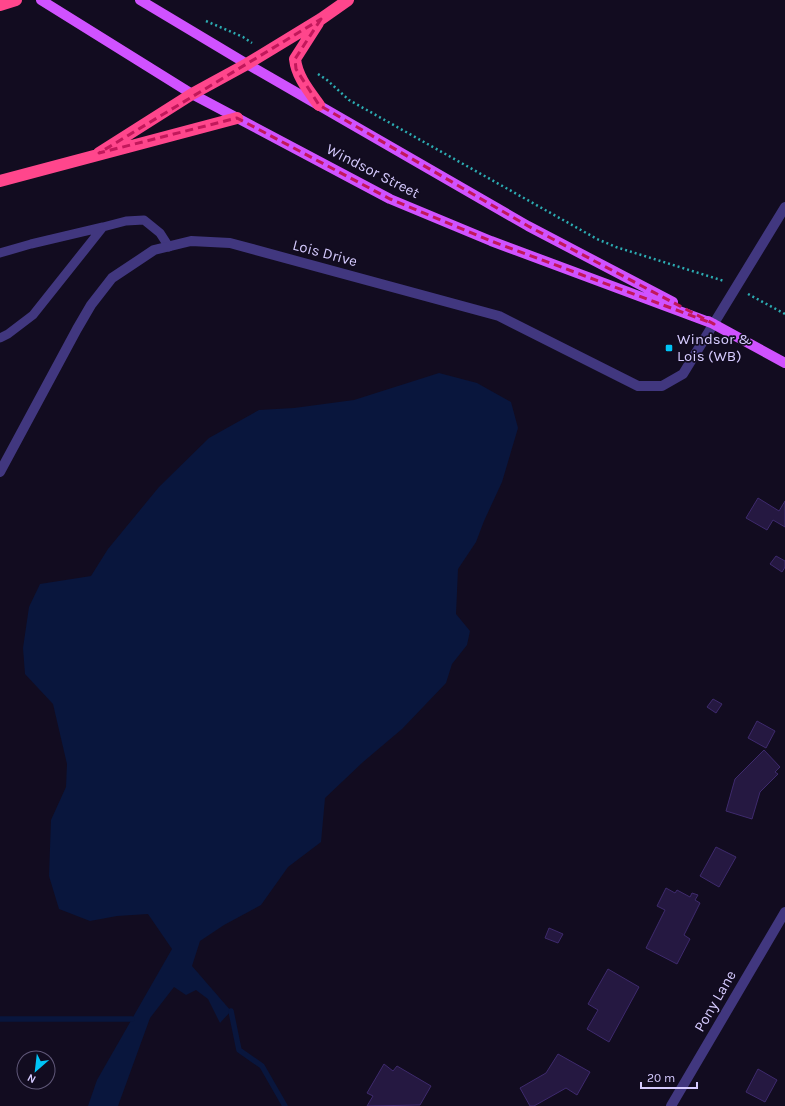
<svg xmlns="http://www.w3.org/2000/svg" width="785" height="1106" font-family="Karla,sans-serif">
<rect width="100%" height="100%" fill="#120c20"/>
<path fill="#09163d" d="M 439,373 L 477,383 L 511,402 L 518,428 L 502,482 L 484,521 L 476,542 L 458,569 L 456,614 L 470,631 L 467,645 L 452,664 L 446,683 L 402,729 L 363,762 L 325,798 L 321,842 L 288,867 L 261,905 L 224,925 L 200,941 L 192,966 L 231,1011 L 220,1023 L 208,999 L 196,990 L 186,995 L 174,987 L 150,1018 L 118,1106 L 88,1106 L 97,1080 L 172,949 L 148,914 L 117,916 L 90,921 L 59,909 L 49,876 L 51,820 L 66,787 L 67,764 L 53,704 L 25,674 L 23,648 L 29,607 L 40,584 L 91,576 L 108,549 L 159,487 L 209,438 L 259,410 L 294,408 L 354,400 Z"/>
<g fill="none" stroke-linecap="round" stroke-linejoin="round">
<path stroke="#09163d" stroke-width="5.5" d="M 231,1011 L 239,1050 L 262,1066 L 285,1106
M 0,1019 L 132,1019"/>
</g>
<path fill="#251841" stroke="#3e2a6d" d="M 758,498 L 779,511 L 785,501 L 785,527 L 773,520 L 767,530 L 746,518 Z
M 776,556 L 785,561 L 785,567 L 782,572 L 770,564 Z
M 713,699 L 722,704 L 716,713 L 707,707 Z
M 757,721 L 775,731 L 766,748 L 748,738 Z
M 764,750 L 780,767 L 775,772 L 778,774 L 760,792 L 752,819 L 726,811 L 735,779 Z
M 716,847 L 736,857 L 719,887 L 700,876 Z
M 666,888 L 675,893 L 677,890 L 690,897 L 692,893 L 698,895 L 695,900 L 700,903 L 684,935 L 690,939 L 677,964 L 646,948 L 665,910 L 657,906 Z
M 549,928 L 563,934 L 558,943 L 545,938 Z
M 608,969 L 639,987 L 609,1042 L 587,1029 L 598,1010 L 588,1004 Z
M 558,1054 L 590,1072 L 577,1095 L 566,1088 L 534,1106 L 530,1106 L 520,1088 L 546,1073 Z
M 384,1064 L 393,1071 L 397,1066 L 431,1086 L 420,1105 L 367,1106 L 373,1096 L 367,1093 Z
M 758,1069 L 777,1080 L 765,1102 L 746,1092 Z"/>
<g fill="none" stroke-linecap="round" stroke-linejoin="round">
<path stroke="#2cacb2" stroke-width="2.5" stroke-dasharray="2 3" stroke-linecap="butt" d="M 206,21 L 243,37 L 252,43
M 318,74 L 327,80 L 349,100 L 597,239 L 616,247 L 724,281
M 748,294 L 785,314"/>
<path stroke="#41377f" stroke-width="9" d="M 0,253 L 31,244 L 103,227
M 0,338 L 8,334 L 33,315 L 103,227 L 126,221 L 144,220 L 160,233 L 169,247"/>
<path stroke="#41377f" stroke-width="10" d="M 0,472 L 77,329 L 91,305 L 112,278 L 154,250 L 191,241 L 230,243 L 499,316 L 638,386 L 662,386 L 683,374 L 785,207
M 671,1106 L 785,912"/>
<path stroke="#d052ff" stroke-width="10" d="M 41,0 L 192,94 L 390,199 L 491,241 L 714,324
M 140,0 L 247,64 L 528,226 L 673,302
M 708,321 L 785,363"/>
<path stroke="#ff468c" stroke-width="12" d="M 0,5 L 16,0
M 318,23 L 295,59 C 297,77 309,91 319,105
M 99,153 L 192,94 L 247,64 L 321,19 L 348,0
M 0,181 L 237,118"/>
</g>
<path fill="none" stroke="#c2185b" stroke-width="3" stroke-dasharray="8 5" stroke-linejoin="round" d="M 321,19 L 295,59 L 296,69 L 319,105 L 528,226 L 714,324 L 491,241 L 390,199 L 237,118 L 99,153 Z"/>
<rect fill="#00c4f6" stroke="#120c20" stroke-width="1.5" x="665" y="344" width="8" height="8" rx="2"/>
<g text-anchor="middle" stroke-width="3.5" stroke-linejoin="round" paint-order="stroke">
<g font-size="15" fill="#d6cbff" stroke="#120c20">
<text transform="translate(373 171) rotate(27)" y="5">Windsor Street</text>
<text transform="translate(325 253) rotate(15)" y="5">Lois Drive</text>
<text transform="translate(715 1001) rotate(-60)" y="5">Pony Lane</text>
</g>
<g font-size="15" fill="#d6cbff" stroke="#120c20" text-anchor="start">
<text x="677" y="344">Windsor &amp;<tspan x="677" dy="17">Lois (WB)</tspan></text>
</g>
</g>
<g transform="translate(36 1070) rotate(208)"><circle r="19" fill="#120c20" stroke="#605879"/>
<path d="M0-3L7 15L0 10L-7 15Z" fill="#00c4f6"/>
<text y="-6" font-size="11" font-weight="bold" text-anchor="middle" fill="#d6cbff">N</text>
</g>
<path d="M641 1082v6h56v-6" fill="none" stroke="#d6cbff" stroke-width="2"/>
<text x="647" y="1082" font-size="12" fill="#d6cbff" stroke="#120c20" stroke-width="3" paint-order="stroke">20 m</text>
</svg>
